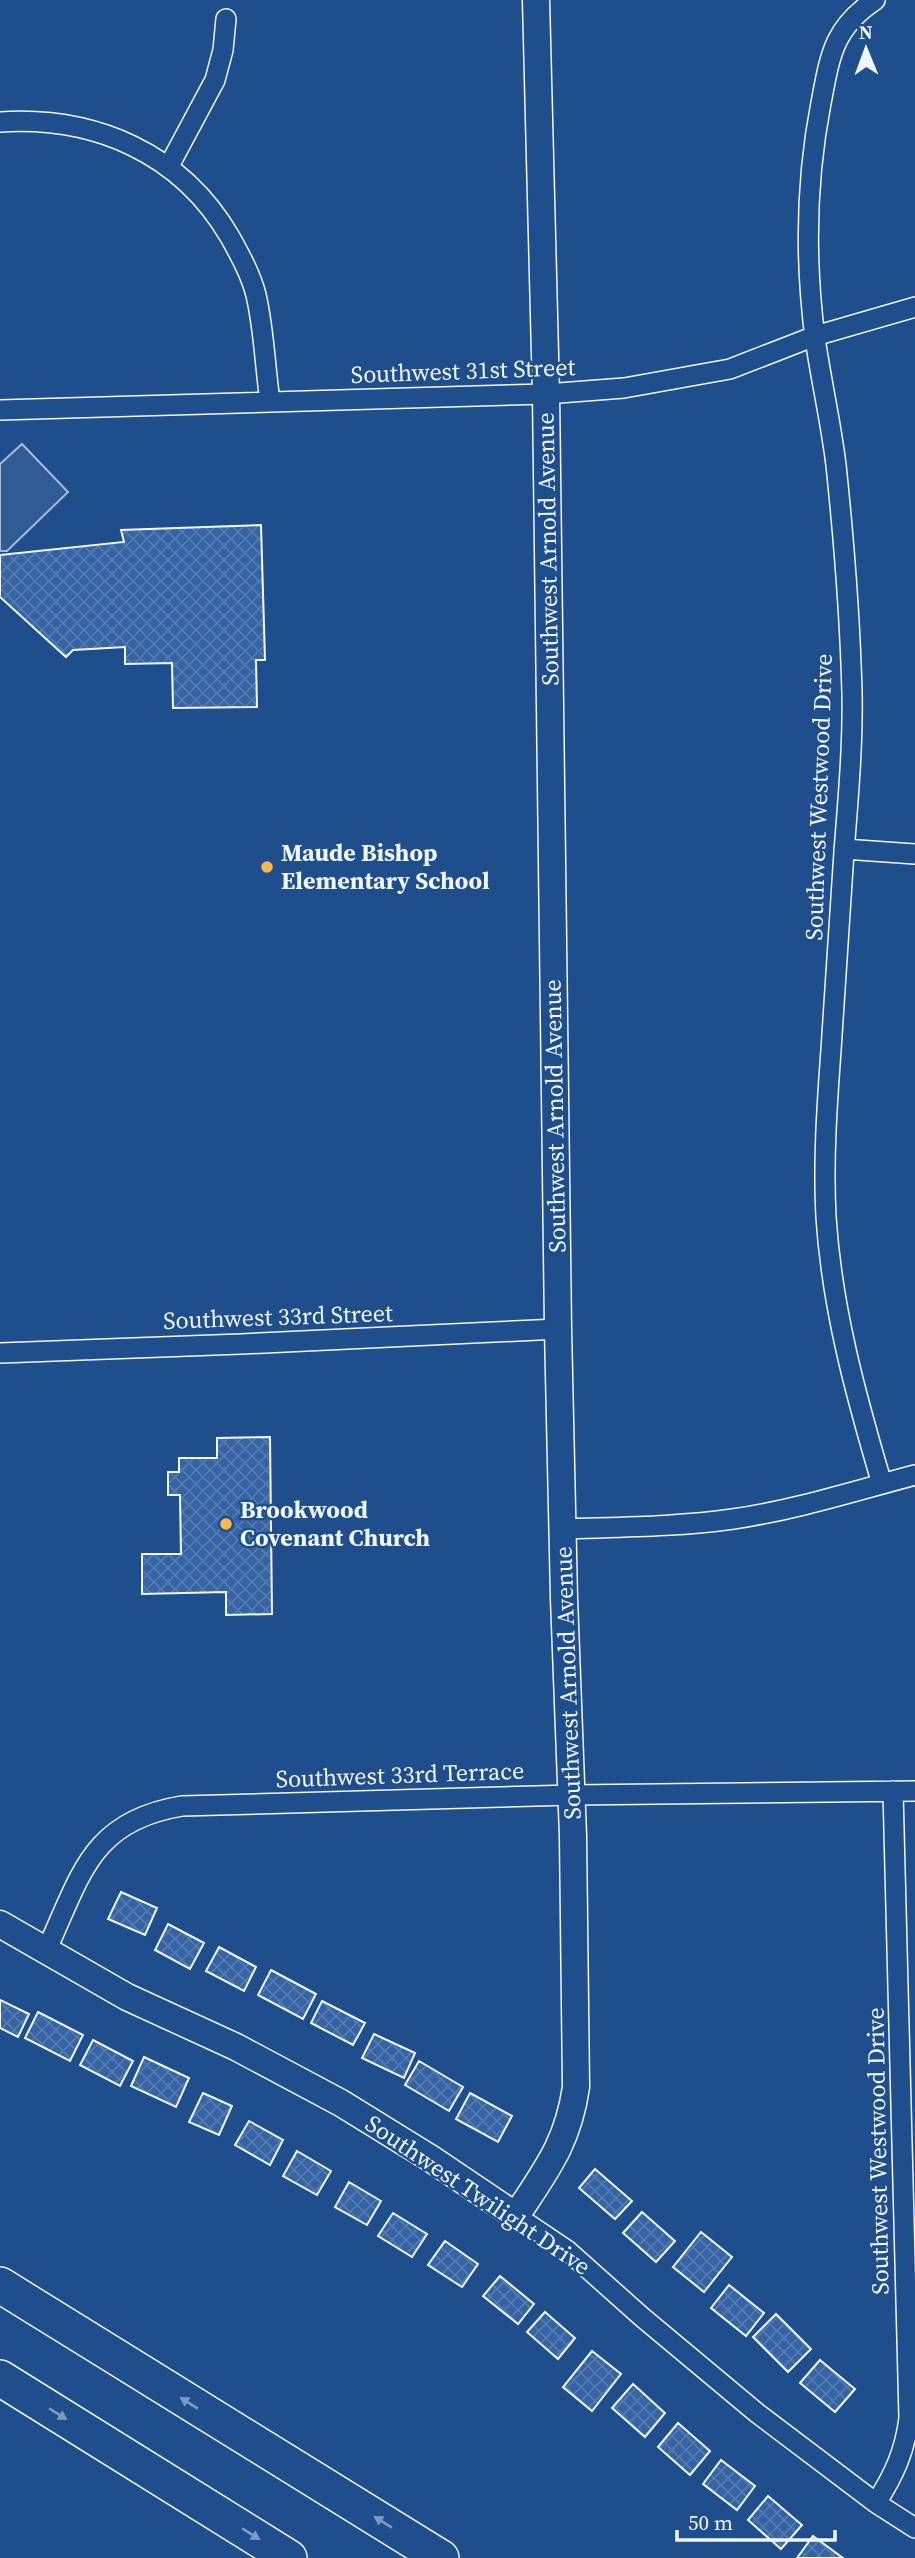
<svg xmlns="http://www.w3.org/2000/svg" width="915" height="2558" font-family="'Source Serif 4',serif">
<defs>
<pattern id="building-cross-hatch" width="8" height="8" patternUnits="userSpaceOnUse" patternTransform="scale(1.75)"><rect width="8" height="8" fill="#3563a3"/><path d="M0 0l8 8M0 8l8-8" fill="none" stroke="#537ab1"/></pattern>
</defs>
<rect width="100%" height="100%" fill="#1f4e8c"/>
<path fill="#305b95" stroke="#a8bbd7" stroke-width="2" d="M 22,444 L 68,492 L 7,551 L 0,551 L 0,464 Z"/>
<path fill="url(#building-cross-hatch)" stroke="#f2f6ff" stroke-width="2" d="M 261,525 L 265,660 L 256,660 L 257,707 L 173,708 L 172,663 L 125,664 L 125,647 L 73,650 L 66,657 L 0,597 L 0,555 L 124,542 L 121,530 Z
M 270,1437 L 272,1614 L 226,1615 L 226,1592 L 142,1594 L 142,1554 L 181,1554 L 180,1495 L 168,1495 L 168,1472 L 179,1472 L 179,1458 L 217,1458 L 217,1438 Z
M 121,1892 L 157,1908 L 145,1935 L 108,1919 Z
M 168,1924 L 204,1943 L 190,1969 L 155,1950 Z
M 219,1947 L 256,1967 L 244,1991 L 206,1971 Z
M 271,1970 L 316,1994 L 303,2019 L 258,1995 Z
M 0,2000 L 29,2014 L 18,2037 L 0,2028 Z
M 322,2001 L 365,2023 L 353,2045 L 311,2023 Z
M 38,2012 L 83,2035 L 70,2061 L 25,2038 Z
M 374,2034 L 415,2053 L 404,2078 L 362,2058 Z
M 93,2040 L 133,2061 L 120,2086 L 80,2065 Z
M 144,2057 L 189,2078 L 176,2107 L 131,2086 Z
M 419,2061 L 463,2087 L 449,2111 L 405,2085 Z
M 203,2093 L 232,2106 L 219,2135 L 189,2122 Z
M 470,2093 L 512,2116 L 498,2142 L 456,2119 Z
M 249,2121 L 283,2140 L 270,2165 L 235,2145 Z
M 297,2151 L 331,2171 L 317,2195 L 283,2176 Z
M 595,2169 L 632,2201 L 615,2219 L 579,2188 Z
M 349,2182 L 381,2201 L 367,2225 L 335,2207 Z
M 642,2212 L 675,2241 L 656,2262 L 623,2233 Z
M 393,2213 L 427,2234 L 412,2257 L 378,2236 Z
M 701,2232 L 732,2257 L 704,2292 L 673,2267 Z
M 445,2241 L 478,2264 L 462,2287 L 428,2265 Z
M 500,2276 L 534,2304 L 518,2324 L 483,2296 Z
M 729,2285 L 764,2313 L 746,2336 L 711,2308 Z
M 545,2312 L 575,2338 L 558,2359 L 527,2332 Z
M 776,2314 L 811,2349 L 788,2372 L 753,2337 Z
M 592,2351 L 621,2374 L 592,2411 L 563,2387 Z
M 820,2360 L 855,2389 L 835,2412 L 800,2383 Z
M 633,2384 L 665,2413 L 645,2437 L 612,2408 Z
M 678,2423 L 710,2451 L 690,2475 L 658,2447 Z
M 721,2460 L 755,2486 L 737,2510 L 703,2484 Z
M 768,2496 L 802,2525 L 781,2549 L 748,2520 Z
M 813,2536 L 843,2558 L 797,2558 Z"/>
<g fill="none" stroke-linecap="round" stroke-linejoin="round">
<g stroke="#f2f6ff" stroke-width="22">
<path id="street" d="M 875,0 C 833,28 830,56 821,103 C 806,180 805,260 815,338 C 821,380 831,423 836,465 C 844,541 850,617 852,693 C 853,746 848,800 844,852 C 840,918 835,984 831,1050 C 827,1105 823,1161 826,1217 C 832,1309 856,1396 882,1484
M 0,122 C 95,116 181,153 230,237 C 240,255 251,275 256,295 C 264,329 265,367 270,401
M 169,166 L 215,80 L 223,50 L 226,19
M 0,410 L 546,394 L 624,388 L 730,369 L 815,336 L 915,307
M 844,849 L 915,854
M 0,1353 L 241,1344 L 558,1329
M 563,1529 C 619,1527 677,1527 733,1519 C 795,1510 855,1491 915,1475
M 46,1951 C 81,1876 90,1821 182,1806 L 572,1795 L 915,1791
M 516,2216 L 568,2251 L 642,2317 L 757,2413 L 876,2503 L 915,2528
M 876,2503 C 894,2475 905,2451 909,2418 L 893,1791"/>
</g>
<g stroke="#f2f6ff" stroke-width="29">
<path id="secondary" d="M 0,1924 L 127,1997 L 236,2047 L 341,2103 L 430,2158 L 516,2216 C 546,2170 568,2143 576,2087 L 573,1836 L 564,1598 L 558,1329 L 546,394 L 536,0"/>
</g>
<g stroke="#f2f6ff" stroke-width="38">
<path id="highway" d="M 0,2285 L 441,2558
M 0,2378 L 289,2558"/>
</g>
<use href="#street" stroke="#1f4e8c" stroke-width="19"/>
<use href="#secondary" stroke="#1f4e8c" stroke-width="26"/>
<use href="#highway" stroke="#1f4e8c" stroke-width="35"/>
</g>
<defs><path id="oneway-solid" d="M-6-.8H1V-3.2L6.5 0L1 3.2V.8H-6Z" transform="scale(1.75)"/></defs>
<g fill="#7e9ac0">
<use href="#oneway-solid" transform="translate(189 2403) rotate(-148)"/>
<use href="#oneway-solid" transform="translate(58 2414) rotate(32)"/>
<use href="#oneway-solid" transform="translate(383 2522) rotate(-148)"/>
<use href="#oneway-solid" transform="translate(251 2534) rotate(32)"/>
</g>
<g fill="#ffb74d" stroke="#1f4e8c" stroke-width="2.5">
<circle cx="267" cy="867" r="7"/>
<circle cx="226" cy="1524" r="7"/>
</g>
<g text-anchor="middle" stroke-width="5" stroke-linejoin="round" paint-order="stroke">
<g font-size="24" fill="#f2f6ff" stroke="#1f4e8c">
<text transform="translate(463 371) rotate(-2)" y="8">Southwest 31st Street</text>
<text transform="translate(548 549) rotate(-91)" y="8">Southwest Arnold Avenue</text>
<text transform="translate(819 797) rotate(-88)" y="8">Southwest Westwood Drive</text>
<text transform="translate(555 1116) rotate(-91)" y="8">Southwest Arnold Avenue</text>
<text transform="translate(278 1317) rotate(-2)" y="8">Southwest 33rd Street</text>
<text transform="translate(568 1683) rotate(-92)" y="8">Southwest Arnold Avenue</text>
<text transform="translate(400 1775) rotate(-2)" y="8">Southwest 33rd Terrace</text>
<text transform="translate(878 2151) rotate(-91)" y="8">Southwest Westwood Drive</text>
<text transform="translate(478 2195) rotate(34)" y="8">Southwest Twilight Drive</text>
</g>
<g font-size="24" font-weight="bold" fill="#f2f6ff" stroke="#1f4e8c" text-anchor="start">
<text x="281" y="861">Maude Bishop<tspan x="281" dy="28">Elementary School</tspan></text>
<text x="240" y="1518">Brookwood<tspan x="240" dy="28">Covenant Church</tspan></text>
</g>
</g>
<g transform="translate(866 49) rotate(359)" stroke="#1f4e8c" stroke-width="5" paint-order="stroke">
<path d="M0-5L12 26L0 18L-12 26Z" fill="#f2f6ff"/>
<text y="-10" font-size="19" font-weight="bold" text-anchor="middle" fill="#f2f6ff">N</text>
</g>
<path d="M677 2530v10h158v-10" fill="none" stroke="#f2f6ff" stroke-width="3.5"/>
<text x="688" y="2530" font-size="21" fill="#f2f6ff" stroke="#1f4e8c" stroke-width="5" paint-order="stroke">50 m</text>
</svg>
